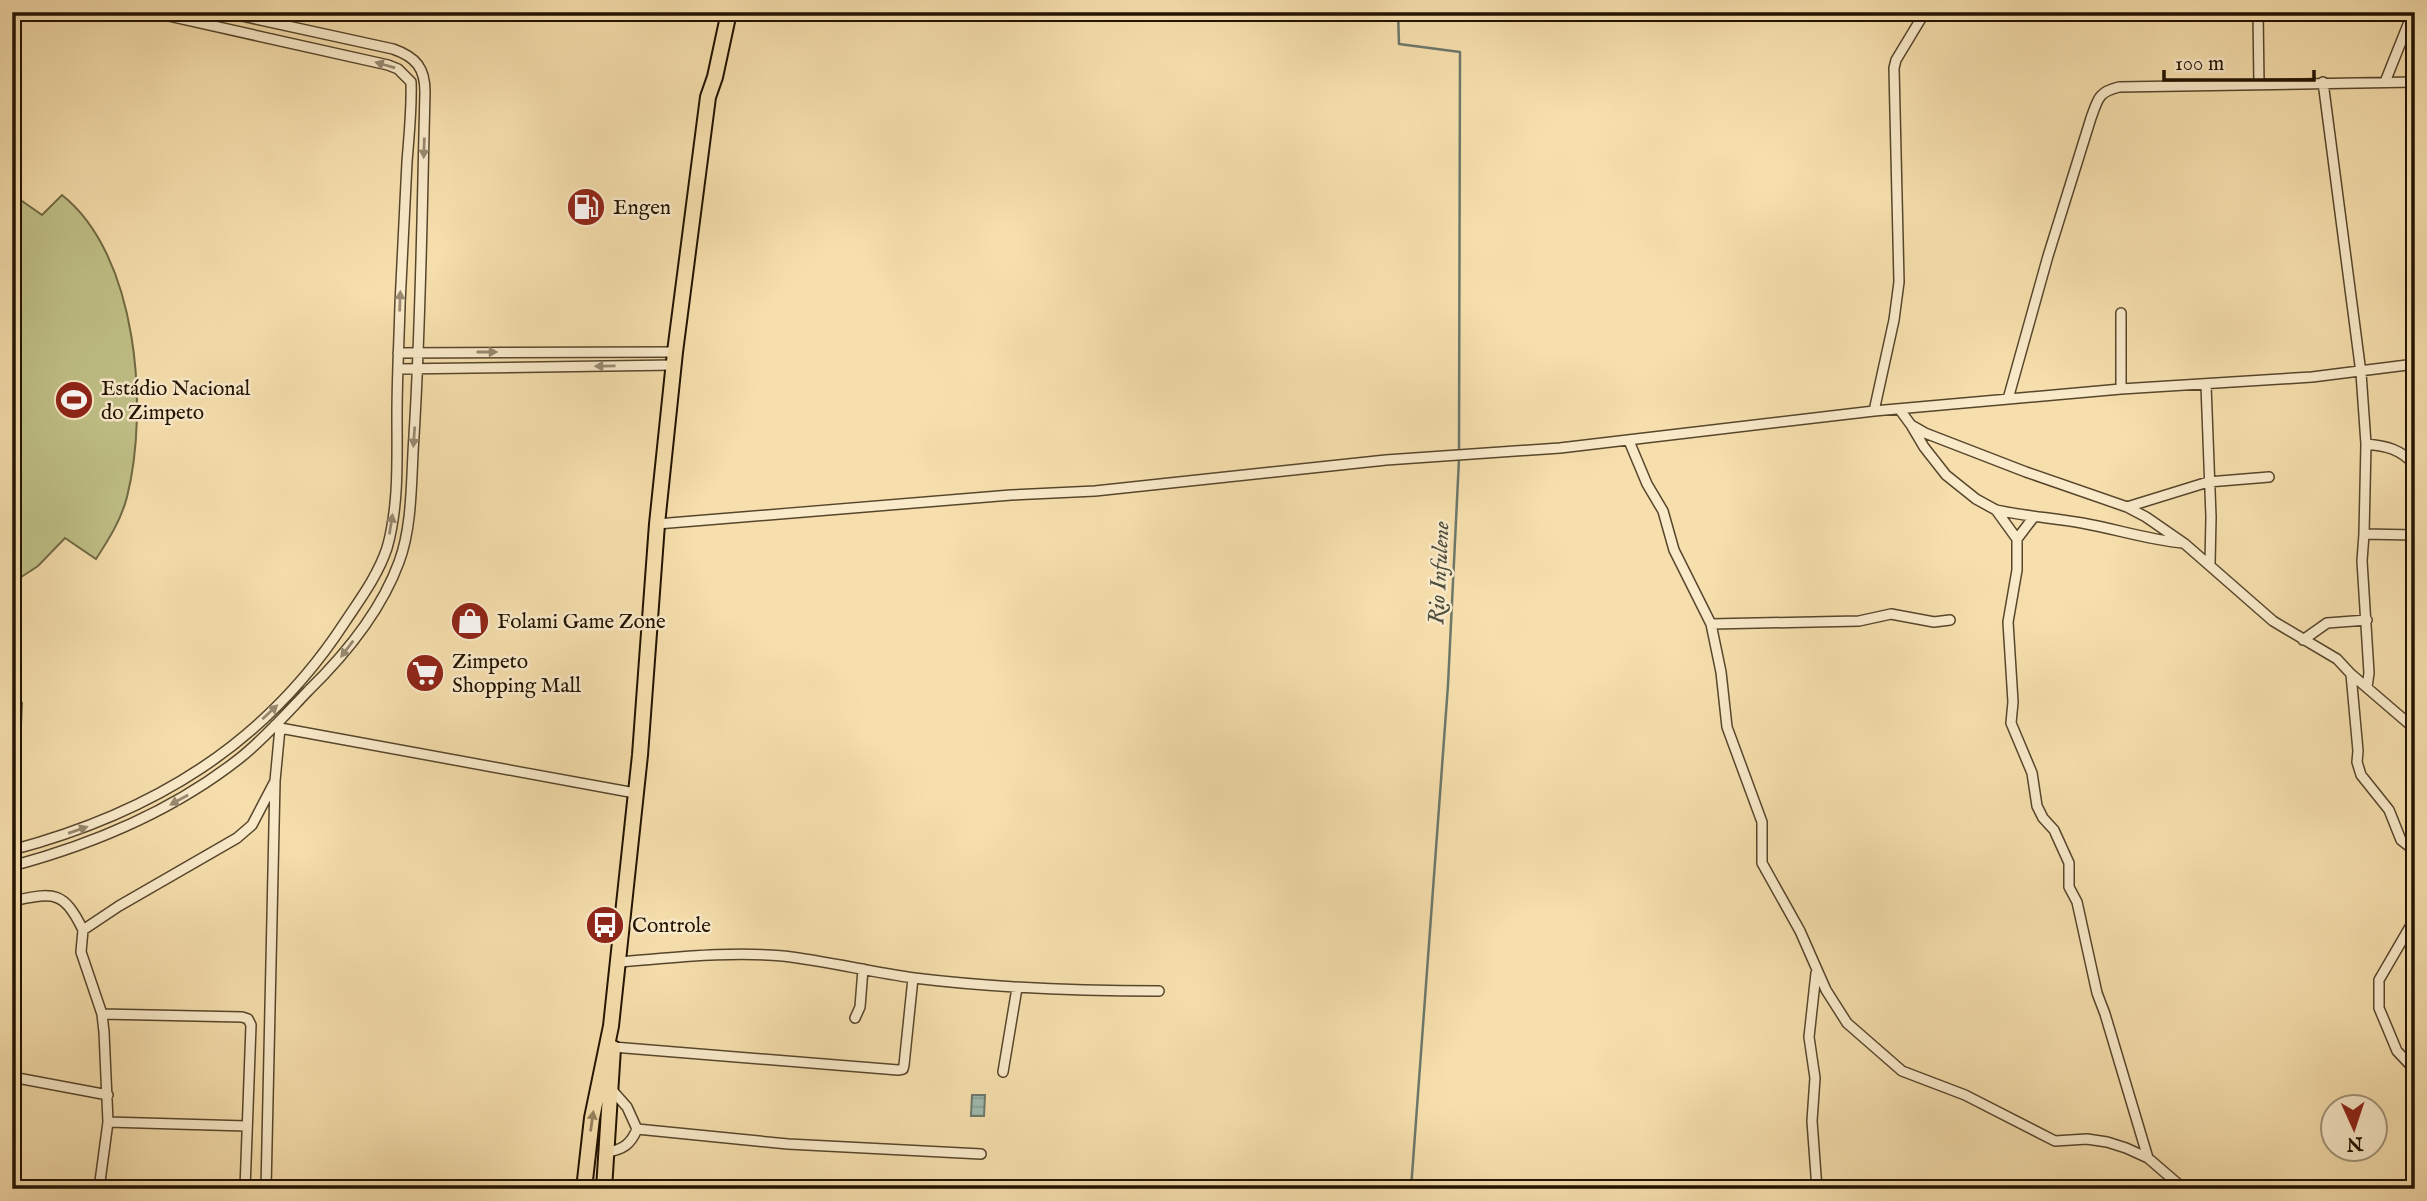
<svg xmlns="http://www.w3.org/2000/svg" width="2427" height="1201" font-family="'IM FELL English',serif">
<defs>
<pattern id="water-rules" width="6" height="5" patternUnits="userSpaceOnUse" patternTransform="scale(1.75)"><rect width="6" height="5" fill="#9ebbb1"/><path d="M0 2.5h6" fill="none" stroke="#88a096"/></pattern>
</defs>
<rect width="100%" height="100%" fill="#f6dfad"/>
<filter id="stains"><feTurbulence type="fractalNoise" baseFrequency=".00286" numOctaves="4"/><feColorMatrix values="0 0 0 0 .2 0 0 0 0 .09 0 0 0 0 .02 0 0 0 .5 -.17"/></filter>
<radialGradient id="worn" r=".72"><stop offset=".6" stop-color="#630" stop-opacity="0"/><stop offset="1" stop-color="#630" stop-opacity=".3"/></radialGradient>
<path fill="#c0c188" stroke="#716a44" stroke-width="2" d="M 12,194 L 42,215 L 62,195 C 138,255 149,409 127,497 C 121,520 109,539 96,559 L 65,538 L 38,566 L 12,583 Z
M 12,703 L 22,703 L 20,748 L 12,748 Z"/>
<path fill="url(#water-rules)" stroke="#6c786b" stroke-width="2" d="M 972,1095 L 985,1095 L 984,1116 L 971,1116 Z"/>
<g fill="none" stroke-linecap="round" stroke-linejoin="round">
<path stroke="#6c786b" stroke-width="2.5" d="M 1398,12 L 1399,44 L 1460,52 L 1459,452
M 1411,1189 L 1448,685 L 1459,459"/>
<g stroke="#57462c" stroke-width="12">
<path id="minor" d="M 2258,12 L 2259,84
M 2323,82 L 2361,373 L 2366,444 L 2364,534
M 2385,82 L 2413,12
M 398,353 L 675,352
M 398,369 L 674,365
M 2206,385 L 2211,517 L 2210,564
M 2121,389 L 2121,313
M 2008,399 L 2048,256 L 2091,118 C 2098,99 2098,92 2119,87 L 2415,82
M 1900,410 L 1911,425 L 1925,433 L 2026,472 L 2127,507 L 2146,517 L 2185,544 L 2273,621 L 2337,659 L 2351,674 L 2415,729
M 1874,411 L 1894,320 L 1899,282 L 1894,68 L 1896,60 L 1925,12
M 1911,425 L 1924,447 L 1946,475 L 1976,499 L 1996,510 L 2017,539 L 2017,570 L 2008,622 L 2013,702 L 2011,723 L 2032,773 L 2037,806 L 2043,818 L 2054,830 L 2069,863 L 2069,887 L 2077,902 L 2097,993 L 2105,1014 L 2148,1158
M 1629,441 L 1647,484 L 1663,511 L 1674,550 L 1711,624 L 1721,672 L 1727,727 L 1762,822 L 1762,863 L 1800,931 L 1826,990 L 1847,1023 L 1902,1071 L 1965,1095 L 2055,1141 L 2087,1139 L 2107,1142 L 2126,1148 L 2148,1158 L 2184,1189
M 2366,444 C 2387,446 2400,449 2415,465
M 2127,507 L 2208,482 L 2269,477
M 1996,510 C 2024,516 2053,518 2082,523 C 2116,529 2149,540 2183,543
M 657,524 L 1011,495 L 1095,491 L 1386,460 L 1560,448 L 1874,411 L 2121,389 L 2312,377 L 2415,364
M 2017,539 L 2033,518
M 1711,624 L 1859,621 L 1891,614 L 1934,622 L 1950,620
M 2303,640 L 2327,623 L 2367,620
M 2351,674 L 2358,751 L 2357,762 L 2361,775 L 2389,810 L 2401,840 L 2415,851
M 2367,687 L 2369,673 L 2362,561 L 2364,534 L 2415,535
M 280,728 L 635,793
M 12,850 C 152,813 265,745 345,622 C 361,598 378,575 387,548 C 399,506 397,459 397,416 C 397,379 399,342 400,305 C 402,257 405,209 407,162 C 409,135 412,109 411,82 L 398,69 L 388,65 L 151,12
M 12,866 C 94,844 173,811 240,758 C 265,738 286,714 308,691 C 345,655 381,611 399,562 C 413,525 411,476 414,436 C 421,322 422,207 425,92 C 425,68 416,57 393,49 L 224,12
M 12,901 C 53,893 63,889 83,930
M 2415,914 L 2411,925 L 2379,980 L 2379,1008 L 2397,1051 L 2415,1070
M 617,962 C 672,958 728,951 783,956 C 827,961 870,972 914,978 C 996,988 1077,991 1159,991
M 1816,973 L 1809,1037 L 1815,1078 L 1812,1121 L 1817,1189
M 102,1014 L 242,1017 L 248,1019 L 251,1025 L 245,1189
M 855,1018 L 860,1007 L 863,969
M 613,1047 L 898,1070 L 903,1069 L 904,1065 L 913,978
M 1003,1072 L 1017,988
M 12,1077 L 108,1095
M 108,1122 L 246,1126
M 637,1129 L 788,1144 L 981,1154
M 606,1152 C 623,1150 631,1144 637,1129 L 627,1107 L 612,1090
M 12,1188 L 19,1189
M 99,1189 L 108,1122 L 104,1032 L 102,1014 L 81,952 L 83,930 L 119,906 L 237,838 L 252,825 L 275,781
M 266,1189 L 275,781 L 280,728 L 275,725"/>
</g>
<g stroke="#221301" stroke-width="18">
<path id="trunk" d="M 584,1189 L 592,1118 L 611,1026 L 640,755 L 657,524 L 675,352 L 708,97 L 715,77 L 729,12
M 604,1189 L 613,1048"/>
</g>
<use href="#minor" stroke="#f9eaca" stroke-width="9"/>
<use href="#trunk" stroke="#f6dfad" stroke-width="14"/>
</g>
<defs><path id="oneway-solid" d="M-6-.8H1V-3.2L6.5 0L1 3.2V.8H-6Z" transform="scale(1.75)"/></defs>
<g fill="#988970">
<use href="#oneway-solid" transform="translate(385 65) rotate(-164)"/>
<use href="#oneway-solid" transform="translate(424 148) rotate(92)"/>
<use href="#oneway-solid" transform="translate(400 301) rotate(-88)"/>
<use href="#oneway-solid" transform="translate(487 352)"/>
<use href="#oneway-solid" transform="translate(605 366) rotate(179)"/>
<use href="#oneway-solid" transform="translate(414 437) rotate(94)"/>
<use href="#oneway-solid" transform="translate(391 524) rotate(-81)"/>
<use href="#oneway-solid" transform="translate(347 649) rotate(127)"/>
<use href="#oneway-solid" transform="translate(270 712) rotate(-43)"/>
<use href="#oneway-solid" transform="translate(179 800) rotate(151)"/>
<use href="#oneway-solid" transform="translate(78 830) rotate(-19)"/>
</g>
<use fill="#978360" href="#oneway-solid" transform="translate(592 1121) rotate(-82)"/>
<defs>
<g id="fuel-disc" transform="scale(2.0125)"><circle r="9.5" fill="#8f2418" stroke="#f9eaca"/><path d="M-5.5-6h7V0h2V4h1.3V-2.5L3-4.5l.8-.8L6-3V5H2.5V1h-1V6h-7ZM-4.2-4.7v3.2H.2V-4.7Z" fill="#fff"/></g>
<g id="stadium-disc" transform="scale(2.0125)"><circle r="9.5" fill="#8f2418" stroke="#f9eaca"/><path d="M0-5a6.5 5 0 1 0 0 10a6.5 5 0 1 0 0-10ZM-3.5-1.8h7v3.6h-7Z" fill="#fff"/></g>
<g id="shop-disc" transform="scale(2.0125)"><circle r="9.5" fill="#8f2418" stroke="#f9eaca"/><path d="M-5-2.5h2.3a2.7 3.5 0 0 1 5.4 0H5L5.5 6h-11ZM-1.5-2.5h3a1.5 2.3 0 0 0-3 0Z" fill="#fff"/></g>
<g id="supermarket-disc" transform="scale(2.0125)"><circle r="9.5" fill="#8f2418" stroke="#f9eaca"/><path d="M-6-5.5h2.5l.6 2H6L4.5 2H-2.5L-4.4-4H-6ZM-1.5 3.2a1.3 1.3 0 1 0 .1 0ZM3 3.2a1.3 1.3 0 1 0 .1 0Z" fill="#fff"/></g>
<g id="bus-disc" transform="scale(2.0125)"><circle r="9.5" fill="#8f2418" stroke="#f9eaca"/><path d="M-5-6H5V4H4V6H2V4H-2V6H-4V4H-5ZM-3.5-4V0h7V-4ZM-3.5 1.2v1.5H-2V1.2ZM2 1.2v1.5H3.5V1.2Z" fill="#fff"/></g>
</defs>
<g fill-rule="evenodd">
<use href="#fuel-disc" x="586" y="207"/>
<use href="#stadium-disc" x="74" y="400"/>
<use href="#shop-disc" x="470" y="621"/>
<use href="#supermarket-disc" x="425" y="673"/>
<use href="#bus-disc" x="605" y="925"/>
</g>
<g text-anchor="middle" stroke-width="5" stroke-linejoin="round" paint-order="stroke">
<g font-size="21" fill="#221301" stroke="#f9eaca" text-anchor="start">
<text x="613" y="214">Engen</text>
<text x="101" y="395">Estádio Nacional<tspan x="101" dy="24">do Zimpeto</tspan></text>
<text x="497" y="628">Folami Game Zone</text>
<text x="452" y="668">Zimpeto<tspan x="452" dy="24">Shopping Mall</tspan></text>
<text x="632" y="932">Controle</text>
</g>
<g font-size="23" font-style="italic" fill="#4d4e3f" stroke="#f9eaca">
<text transform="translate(1438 573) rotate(-87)" y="8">Rio Infulene</text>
</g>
</g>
<rect width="2427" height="1201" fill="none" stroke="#f6dfad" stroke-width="42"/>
<rect x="14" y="14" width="2399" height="1173" fill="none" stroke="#221301" stroke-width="3.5"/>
<rect x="21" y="21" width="2385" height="1159" fill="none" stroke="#221301" stroke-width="2"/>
<g transform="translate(2354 1128) rotate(177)"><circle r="33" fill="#f9eaca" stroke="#a3947a" stroke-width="2"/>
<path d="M0-5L12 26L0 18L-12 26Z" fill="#8f2418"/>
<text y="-10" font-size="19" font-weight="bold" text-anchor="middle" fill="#221301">N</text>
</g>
<path d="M2164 70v10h150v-10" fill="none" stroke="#221301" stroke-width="3.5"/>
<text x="2175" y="70" font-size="21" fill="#221301" stroke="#f9eaca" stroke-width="5" paint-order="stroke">100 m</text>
<rect width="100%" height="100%" filter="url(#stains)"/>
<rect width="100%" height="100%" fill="url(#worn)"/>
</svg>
